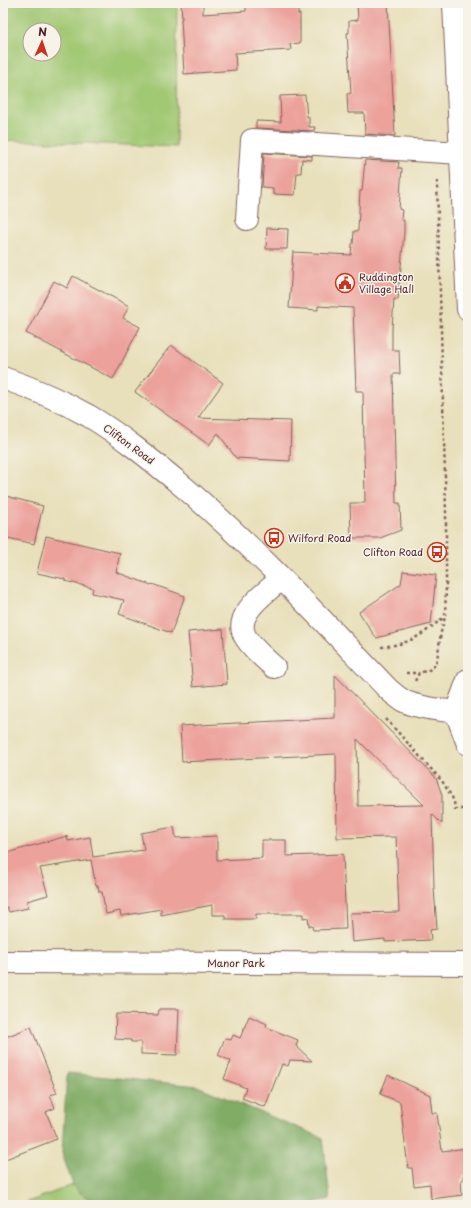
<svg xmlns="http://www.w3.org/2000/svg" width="471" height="1208" font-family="'Playpen Sans',sans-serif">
<rect width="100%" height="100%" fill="#f7f3e8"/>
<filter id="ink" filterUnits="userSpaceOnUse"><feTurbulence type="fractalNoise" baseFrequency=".025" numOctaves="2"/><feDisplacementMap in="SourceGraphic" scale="8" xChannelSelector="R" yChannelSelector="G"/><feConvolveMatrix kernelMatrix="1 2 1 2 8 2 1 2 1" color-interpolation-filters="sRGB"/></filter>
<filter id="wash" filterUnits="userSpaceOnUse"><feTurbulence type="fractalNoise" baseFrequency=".012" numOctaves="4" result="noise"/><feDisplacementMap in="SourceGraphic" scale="16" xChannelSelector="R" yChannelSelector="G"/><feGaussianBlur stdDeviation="0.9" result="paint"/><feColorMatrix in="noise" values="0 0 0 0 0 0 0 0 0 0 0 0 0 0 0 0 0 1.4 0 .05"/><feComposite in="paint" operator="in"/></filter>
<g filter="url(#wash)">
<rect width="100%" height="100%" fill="#e8e0bb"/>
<path fill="#a1c873" stroke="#76744f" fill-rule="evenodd" d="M 3,3 L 177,3 L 176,147 L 3,140 ZM 30,30 L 54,30 L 54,54 L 30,54 Z
M 73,1185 C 80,1194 90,1195 93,1205 L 20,1205 Z"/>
<path fill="#80ac65" stroke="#656648" d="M 67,1073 L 197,1086 L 323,1138 L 330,1199 L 301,1205 L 93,1205 L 91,1199 L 79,1192 L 73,1185 L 62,1153 Z"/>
<g id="blocks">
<path fill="#eca19b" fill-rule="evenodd" d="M 181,3 L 203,3 L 203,14 L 246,11 L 246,3 L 298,3 L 298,14 L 300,14 L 300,43 L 290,44 L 291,50 L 235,53 L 236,70 L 184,74 L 181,19 L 182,19 Z
M 357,3 L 388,3 L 395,136 L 365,134 L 364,113 L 348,113 L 347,94 L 351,93 L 347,33 L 349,33 L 349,21 L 358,20 Z
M 305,95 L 307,117 L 309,117 L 309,127 L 315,127 L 314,131 L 256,128 L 256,121 L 281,122 L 280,96 Z
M 264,153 L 312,156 L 312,160 L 302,159 L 301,173 L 297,173 L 295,195 L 273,194 L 273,188 L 262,187 Z
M 365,160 L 399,162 L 398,168 L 402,168 L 399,209 L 402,210 L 401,220 L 404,220 L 404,233 L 398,300 L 394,299 L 392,329 L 392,350 L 399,350 L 400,374 L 393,374 L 396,503 L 400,503 L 401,530 L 380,538 L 351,538 L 350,503 L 365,503 L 363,391 L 356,391 L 353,308 L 318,306 L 318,310 L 289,308 L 293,252 L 351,255 L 352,244 L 353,244 L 354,231 L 358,231 L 360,191 L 362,191 Z
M 267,228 L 288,229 L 287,249 L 266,249 Z
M 73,276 L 129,306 L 123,318 L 140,327 L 113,379 L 26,333 L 54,281 L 67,288 Z
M 171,345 L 223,383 L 198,418 L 291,421 L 290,461 L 236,458 L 218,433 L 209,445 L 135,392 Z
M 6,496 L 43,506 L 34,544 L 3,537 L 3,497 L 6,498 Z
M 46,536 L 120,553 L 116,572 L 151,585 L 152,584 L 185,596 L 171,633 L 119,614 L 124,600 L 92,593 L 93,588 L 65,581 L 65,579 L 37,573 Z
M 403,571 L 436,575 L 431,624 L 376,638 L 359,612 L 401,584 Z
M 223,629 L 227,684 L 193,687 L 188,632 Z
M 335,675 L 436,778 L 442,795 L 442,824 L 432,814 L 434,888 L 437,929 L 430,930 L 431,940 L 385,942 L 385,939 L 352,942 L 350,913 L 399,912 L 396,837 L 337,838 L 336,754 L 182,762 L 180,726 L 335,718 ZM 357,739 L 424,805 L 358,806 Z
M 174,827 L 176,838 L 217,836 L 217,860 L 262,858 L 262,840 L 286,840 L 286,856 L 343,854 L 346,929 L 313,930 L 312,926 L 309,926 L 308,917 L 303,918 L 303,914 L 256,914 L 256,919 L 225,919 L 225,915 L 212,915 L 212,905 L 161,915 L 161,909 L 121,916 L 120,911 L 106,914 L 102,892 L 99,892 L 98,886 L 96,886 L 91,860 L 40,868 L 48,895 L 27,901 L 28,908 L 9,912 L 7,907 L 3,908 L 3,854 L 67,836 L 68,841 L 90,837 L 93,857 L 144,850 L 141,833 Z
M 159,1009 L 179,1009 L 177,1055 L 141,1054 L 141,1042 L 131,1042 L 131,1040 L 115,1039 L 116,1014 L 158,1015 Z
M 249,1016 L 267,1024 L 266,1027 L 298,1040 L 296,1046 L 312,1061 L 290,1060 L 288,1066 L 282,1064 L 265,1107 L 242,1098 L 246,1088 L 224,1079 L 231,1061 L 218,1055 L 225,1038 L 231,1040 L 233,1035 L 240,1038 Z
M 31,1027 L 57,1093 L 50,1095 L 55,1108 L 46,1112 L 57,1139 L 3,1160 L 3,1038 Z
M 388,1075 L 430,1095 L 432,1113 L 437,1113 L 442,1151 L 468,1148 L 468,1175 L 463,1176 L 463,1180 L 461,1180 L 462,1195 L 431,1199 L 430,1184 L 414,1186 L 412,1168 L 408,1168 L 400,1102 L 380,1094 Z"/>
</g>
</g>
<g filter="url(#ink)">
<use href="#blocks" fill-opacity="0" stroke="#81635d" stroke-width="1"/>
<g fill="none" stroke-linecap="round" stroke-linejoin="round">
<g stroke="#81635d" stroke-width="24">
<path id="minor" d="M 247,219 L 252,140 L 461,153
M 3,378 C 32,388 62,401 89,416 C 121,435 150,459 179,483 C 254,546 320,618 388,689 C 394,694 399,699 406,702 C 420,708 442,710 456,712
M 274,667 C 264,658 253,649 246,638 C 231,615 267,592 281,579
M 3,962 L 468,964"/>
</g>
<g stroke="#81635d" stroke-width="24">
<path id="major" d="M 454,3 L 468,309
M 468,680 L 456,712 L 468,744"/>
</g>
<path stroke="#81635d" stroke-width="2.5" stroke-dasharray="3 3" stroke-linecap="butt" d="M 381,647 C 411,644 422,635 444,617
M 406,673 L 419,673
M 415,681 L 419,673 L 429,670 L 434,666 L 437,660 L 441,632 L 445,617 L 446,585 L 446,513 L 437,181
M 386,719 L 442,781 L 452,797 L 454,802 L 455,809 L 468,809"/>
<use href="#minor" stroke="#fff" stroke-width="22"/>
<use href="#major" stroke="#fff" stroke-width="22"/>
</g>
</g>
<defs>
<g id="civic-ring" transform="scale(1)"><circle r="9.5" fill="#f7f3e8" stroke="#c8321e" stroke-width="1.5"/><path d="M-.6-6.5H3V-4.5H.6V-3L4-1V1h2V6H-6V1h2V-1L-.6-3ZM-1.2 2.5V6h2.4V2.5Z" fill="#c8321e"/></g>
<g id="bus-ring" transform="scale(1)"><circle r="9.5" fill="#f7f3e8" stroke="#c8321e" stroke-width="1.5"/><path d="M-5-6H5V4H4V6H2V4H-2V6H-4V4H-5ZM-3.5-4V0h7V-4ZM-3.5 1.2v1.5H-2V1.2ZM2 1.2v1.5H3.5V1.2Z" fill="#c8321e"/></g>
</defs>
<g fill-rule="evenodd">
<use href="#civic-ring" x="345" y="283"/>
<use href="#bus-ring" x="274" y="538"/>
<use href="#bus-ring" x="437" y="552"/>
</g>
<g text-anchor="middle" stroke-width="3" stroke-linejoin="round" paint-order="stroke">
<g font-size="10" fill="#4a1f2b" stroke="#f7f3e8" text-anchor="start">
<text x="359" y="281">Ruddington<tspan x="359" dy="12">Village Hall</tspan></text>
<text x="288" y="542">Wilford Road</text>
<text x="423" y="556" text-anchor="end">Clifton Road</text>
</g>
<g font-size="10" fill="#4a1f2b" stroke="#f7f3e8">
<text transform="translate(129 444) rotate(36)" y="4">Clifton Road</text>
<text x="236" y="967">Manor Park</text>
</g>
</g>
<rect width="471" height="1208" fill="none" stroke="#f7f3e8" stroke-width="16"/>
<g transform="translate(42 42) rotate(3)"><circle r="19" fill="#f7f3e8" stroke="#b29e9c"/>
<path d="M0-3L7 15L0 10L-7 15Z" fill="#c8321e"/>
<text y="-6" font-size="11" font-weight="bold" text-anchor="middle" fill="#4a1f2b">N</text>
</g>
</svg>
